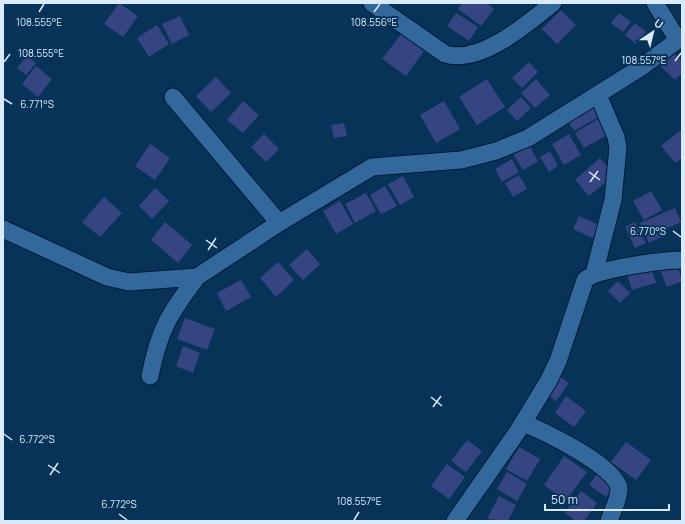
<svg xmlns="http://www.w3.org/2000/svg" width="685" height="524" font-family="Manrope,sans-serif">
<rect width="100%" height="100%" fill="#083359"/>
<path fill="#354581" d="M 119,3 L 138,16 L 123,37 L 104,24 Z
M 462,3 L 487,3 L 494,9 L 481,26 L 458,9 Z
M 561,10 L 576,25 L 557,44 L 542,29 Z
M 456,13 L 478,27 L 469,41 L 447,26 Z
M 619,13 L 631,22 L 623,32 L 611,23 Z
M 180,16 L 189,35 L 172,44 L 162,24 Z
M 635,23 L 646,32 L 636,44 L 625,35 Z
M 157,25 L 169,44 L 149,57 L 137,38 Z
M 401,34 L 424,51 L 406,76 L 382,59 Z
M 672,51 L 682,61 L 682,73 L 675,80 L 659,65 Z
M 27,56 L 36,63 L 26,75 L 17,68 Z
M 529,62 L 538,72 L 522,88 L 512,78 Z
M 36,66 L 52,79 L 38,97 L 22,84 Z
M 216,77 L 231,93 L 211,112 L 196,96 Z
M 487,79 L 505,107 L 477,125 L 459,97 Z
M 536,79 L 550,95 L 535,108 L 521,93 Z
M 521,97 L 531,108 L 517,121 L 507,110 Z
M 243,101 L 259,115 L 243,133 L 227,120 Z
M 444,101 L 460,129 L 436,143 L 420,115 Z
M 595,103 L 602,115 L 574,131 L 567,119 Z
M 600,118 L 609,134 L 584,148 L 575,133 Z
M 344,123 L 347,136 L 334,138 L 331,125 Z
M 682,129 L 682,158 L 675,163 L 661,146 Z
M 264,134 L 279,149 L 266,162 L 251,147 Z
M 569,134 L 581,155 L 564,165 L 552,144 Z
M 150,144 L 170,158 L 155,180 L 135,166 Z
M 529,145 L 538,161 L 523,170 L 513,154 Z
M 550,151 L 558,166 L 549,172 L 540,157 Z
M 600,158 L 614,175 L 589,196 L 575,180 Z
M 512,159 L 519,172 L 502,182 L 495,169 Z
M 519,175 L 527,189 L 513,197 L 505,183 Z
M 403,176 L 414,197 L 400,205 L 388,184 Z
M 385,186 L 397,206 L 381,214 L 370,195 Z
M 155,188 L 169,201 L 152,219 L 139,206 Z
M 651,191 L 662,210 L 644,220 L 633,201 Z
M 366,193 L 376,211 L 355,223 L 345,204 Z
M 104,197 L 122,213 L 100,237 L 82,222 Z
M 340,201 L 353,224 L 336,234 L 323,211 Z
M 675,208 L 681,222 L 661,231 L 663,236 L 649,243 L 640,223 Z
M 579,216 L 601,226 L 595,239 L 573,229 Z
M 165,222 L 192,245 L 178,263 L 151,240 Z
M 635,222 L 646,243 L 635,248 L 625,227 Z
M 307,249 L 320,264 L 303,280 L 289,265 Z
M 278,262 L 294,280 L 276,297 L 260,278 Z
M 677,263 L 682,281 L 667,287 L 660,270 Z
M 651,267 L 656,283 L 632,290 L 627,274 Z
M 241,280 L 251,297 L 226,311 L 217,293 Z
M 618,281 L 630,293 L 620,303 L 608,291 Z
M 185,318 L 215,329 L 207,350 L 177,339 Z
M 183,346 L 200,353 L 193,373 L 176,366 Z
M 557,374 L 569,383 L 556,401 L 544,392 Z
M 566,396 L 586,411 L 574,427 L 555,413 Z
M 467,440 L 482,451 L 466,472 L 451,461 Z
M 626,442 L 651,460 L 636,480 L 611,462 Z
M 519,447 L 540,459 L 527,481 L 506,469 Z
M 564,456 L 587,472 L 566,501 L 544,485 Z
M 447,464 L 465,477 L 449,499 L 431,486 Z
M 507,472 L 527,484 L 517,501 L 497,489 Z
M 597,474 L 614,486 L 606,497 L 589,485 Z
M 581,491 L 597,503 L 584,521 L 576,521 L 565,513 Z
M 499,496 L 516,505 L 508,521 L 487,519 Z"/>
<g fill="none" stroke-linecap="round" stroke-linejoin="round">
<g stroke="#001a35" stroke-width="19">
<path id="street" d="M 372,3 L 445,54 C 480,65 527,24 553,3
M 655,3 L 678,40
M 173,97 L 279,223
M 3,229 L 107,277 L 129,282 L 197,277 L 279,223 L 372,167 L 461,160 L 496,151 L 528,138 L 640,68 L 682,37
M 594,274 L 613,200 L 618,147 L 616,137 L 598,95
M 150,376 C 159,330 169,314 197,277
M 523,423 C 542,430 618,467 619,489 C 619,499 612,512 609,521
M 455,521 L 518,431 L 549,380 L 558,361 L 585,280 C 595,269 664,260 682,260"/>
</g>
<use href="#street" stroke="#32689c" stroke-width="17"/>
</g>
<path fill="none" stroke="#d9eafc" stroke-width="1.5" d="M 39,12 L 44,4M 374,12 L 380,4M 675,61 L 681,53M 4,62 L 10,54M 4,99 L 12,104M 589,172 L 600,180M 590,182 L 598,171M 673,231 L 681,237M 206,240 L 217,248M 208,250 L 216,238M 431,397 L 442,406M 433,407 L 441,396M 4,434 L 12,440M 48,465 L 60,473M 50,475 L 58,463M 119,514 L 127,520M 354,520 L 359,512"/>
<g font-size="10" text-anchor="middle" fill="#d9eafc" stroke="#083359" stroke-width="4" stroke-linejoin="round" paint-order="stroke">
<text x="39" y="26">108.555°E</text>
<text x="374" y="26">108.556°E</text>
<text x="41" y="57">108.555°E</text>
<text x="644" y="64">108.557°E</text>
<text x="37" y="108">6.771°S</text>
<text x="648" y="235">6.770°S</text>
<text x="37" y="443">6.772°S</text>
<text x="359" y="505">108.557°E</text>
<text x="119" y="508">6.772°S</text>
</g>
<rect width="685" height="524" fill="none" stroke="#d9eafc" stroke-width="8"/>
<g transform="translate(653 32) rotate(35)" stroke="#083359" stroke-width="3" paint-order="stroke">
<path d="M0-3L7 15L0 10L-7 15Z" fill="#d9eafc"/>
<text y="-6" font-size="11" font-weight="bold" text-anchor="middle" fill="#d9eafc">U</text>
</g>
<path d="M545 504v6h124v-6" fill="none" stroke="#d9eafc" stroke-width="2"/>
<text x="551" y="504" font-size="12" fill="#d9eafc" stroke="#083359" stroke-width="3" paint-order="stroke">50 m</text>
</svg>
